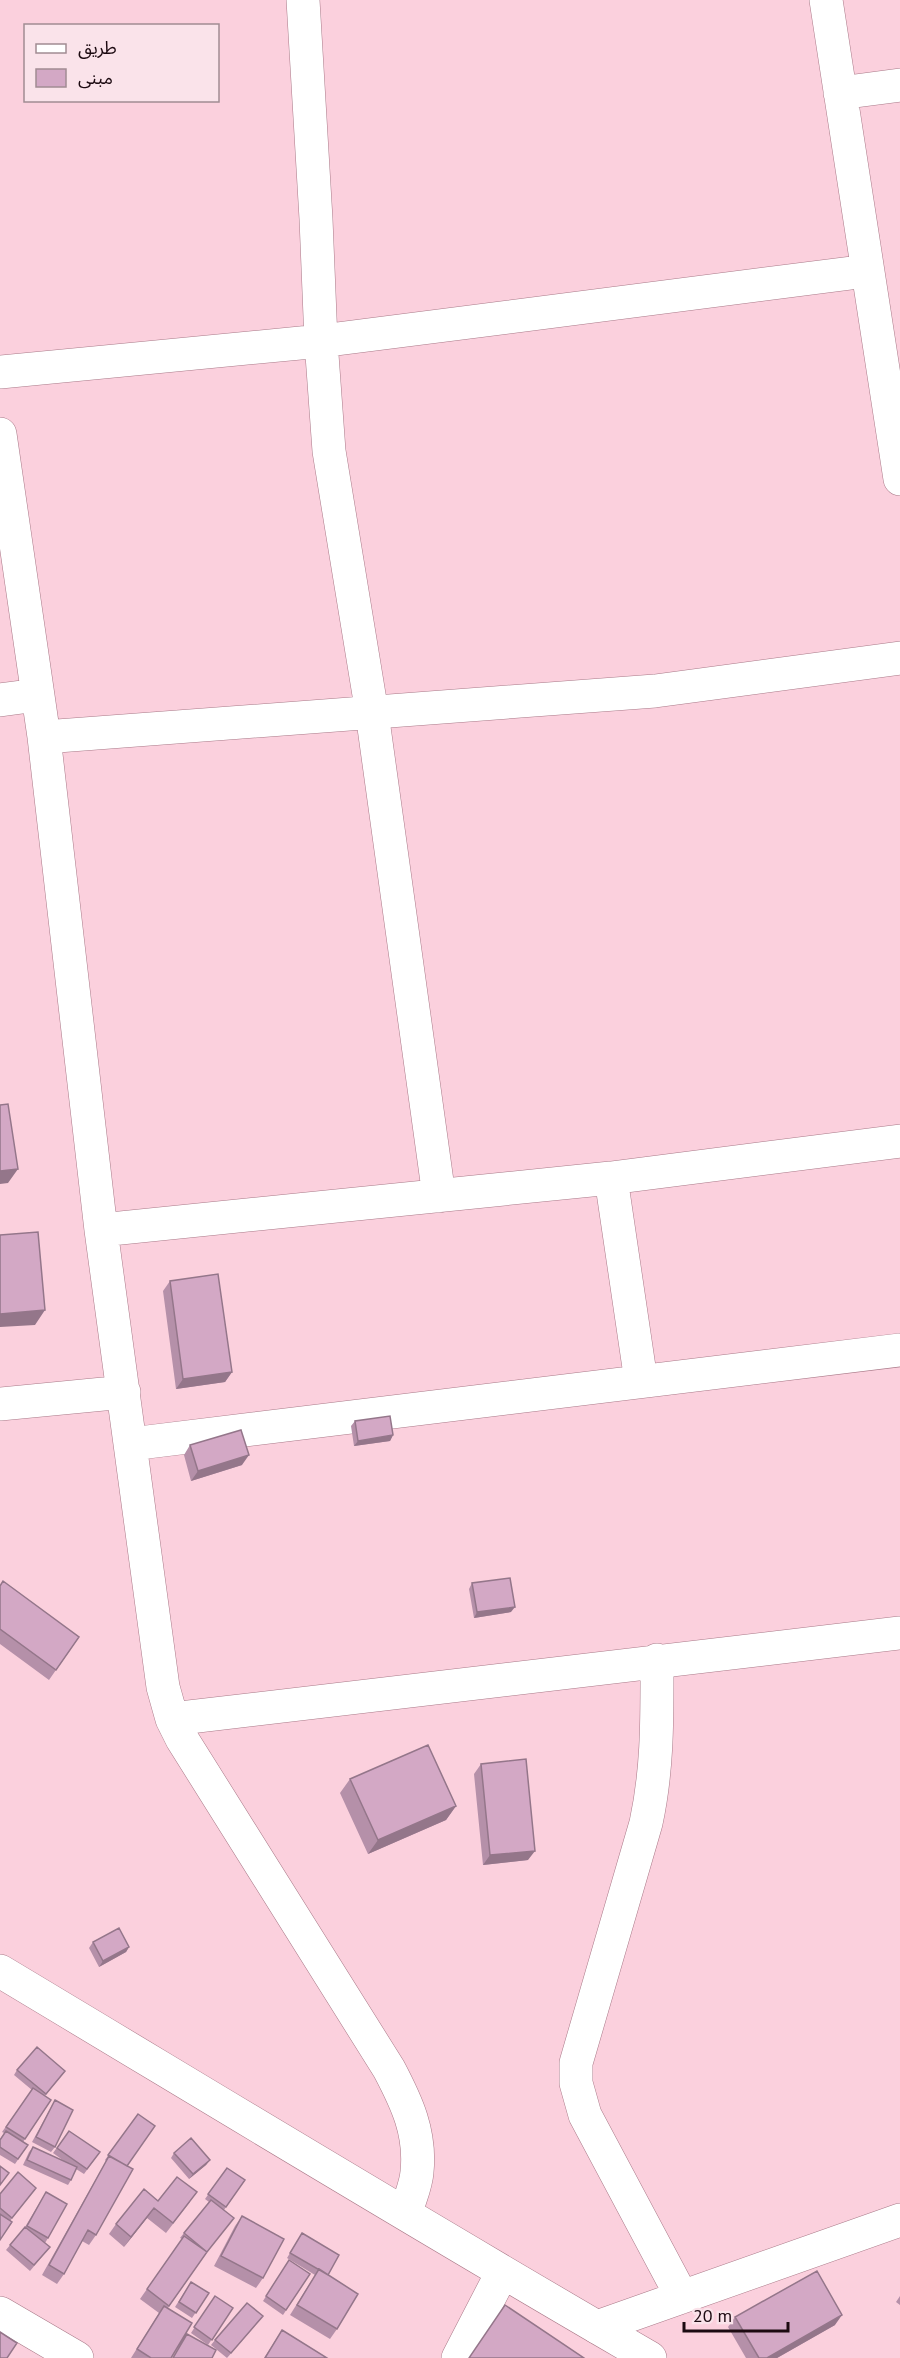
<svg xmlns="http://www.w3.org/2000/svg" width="900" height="2358" font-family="'PT Sans','Noto Sans Arabic',sans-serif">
<rect width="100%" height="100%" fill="#fbd0dd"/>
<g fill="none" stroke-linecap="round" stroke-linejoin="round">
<g stroke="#a97988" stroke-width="34">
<path id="minor" d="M 303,0 L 316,219 L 321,341 L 329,451 L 372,713 L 439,1196
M 826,0 L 900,479
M 840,93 L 900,85
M 0,372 L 321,341 L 867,271
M 0,434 L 44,737 L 101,1230 L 163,1687 L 172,1719 L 182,1739 L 389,2069 C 407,2103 421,2133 417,2172 C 416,2186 409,2200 406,2213
M 0,700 L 37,695
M 44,737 L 655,691 L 900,658
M 611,1178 L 641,1381
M 101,1230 L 611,1178 L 900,1141
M 0,1404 L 124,1392
M 131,1444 L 900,1350
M 657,1660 C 657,1715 658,1768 646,1823 L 576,2063 L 576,2083 L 585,2115 L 682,2297
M 172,1719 L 900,1633
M 0,2313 L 77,2358
M 597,2327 L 900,2220"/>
</g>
<g stroke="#a97988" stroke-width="34">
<path id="tertiary" d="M 0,1971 C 217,2101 432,2232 650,2358
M 458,2358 L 502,2273"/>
</g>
<use href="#minor" stroke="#fff" stroke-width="33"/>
<use href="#tertiary" stroke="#fff" stroke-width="33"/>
</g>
<path fill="#b590a9" d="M 170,1281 L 232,1372 L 225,1382 L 176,1389 L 163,1291 Z
M 355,1421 L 393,1435 L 390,1441 L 354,1446 L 351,1426 Z
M 190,1445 L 242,1465 L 191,1481 L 184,1455 Z
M 472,1583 L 511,1612 L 474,1618 L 469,1589 Z
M 0,1586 L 79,1637 L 49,1680 L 0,1644 Z
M 481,1764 L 528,1860 L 483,1865 L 474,1774 Z
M 350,1779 L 456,1806 L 446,1820 L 368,1854 L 340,1793 Z
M 93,1942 L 129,1947 L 126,1952 L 99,1967 L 89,1948 Z
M 17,2070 L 65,2071 L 45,2096 L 51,2100 L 23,2142 L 28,2145 L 15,2164 L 0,2155 L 0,2139 L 4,2133 L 2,2132 L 32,2090 L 14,2075 Z
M 55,2100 L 55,2147 L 51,2152 L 32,2142 Z
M 138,2114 L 127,2166 L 96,2235 L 89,2245 L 82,2241 L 64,2274 L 57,2284 L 42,2275 L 106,2161 L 105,2160 Z
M 69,2131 L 100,2152 L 84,2174 L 76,2169 L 71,2180 L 68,2185 L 23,2165 L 29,2152 L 33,2147 L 64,2161 L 53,2153 Z
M 174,2153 L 210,2160 L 206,2165 L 189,2179 L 171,2158 Z
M 227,2168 L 245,2180 L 224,2210 L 207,2252 L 168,2308 L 171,2358 L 131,2358 L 159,2313 L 140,2299 L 182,2239 L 180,2238 L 184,2233 L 209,2202 L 205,2199 Z
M 36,2188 L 10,2221 L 0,2240 L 0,2194 Z
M 46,2192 L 48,2238 L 45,2243 L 50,2247 L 30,2271 L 6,2250 L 25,2227 Z
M 158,2201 L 190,2202 L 166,2233 L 147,2218 L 124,2247 L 109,2234 L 116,2224 Z
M 242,2216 L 263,2278 L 256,2288 L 214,2266 L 235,2226 Z
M 302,2233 L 328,2275 L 337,2329 L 330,2339 L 290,2315 L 315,2275 L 287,2258 Z
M 289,2260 L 310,2274 L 283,2315 L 263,2301 Z
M 191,2282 L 209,2293 L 192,2318 L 175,2307 Z
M 215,2296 L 233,2308 L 208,2345 L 191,2333 Z
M 900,2296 L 900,2305 L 896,2302 Z
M 735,2317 L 835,2325 L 777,2358 L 746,2358 L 728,2327 Z
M 259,2321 L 227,2358 L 211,2345 L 215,2340 Z
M 282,2330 L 327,2358 L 264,2358 Z"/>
<path fill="#94768a" d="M 18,1169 L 8,1183 L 0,1184 L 0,1171 Z
M 45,1310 L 35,1325 L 0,1327 L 0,1314 Z
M 232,1372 L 225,1382 L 176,1389 L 183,1379 Z
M 393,1435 L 390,1441 L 354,1446 L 358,1441 Z
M 249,1455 L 242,1465 L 191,1481 L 198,1471 Z
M 515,1607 L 511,1612 L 474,1618 L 477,1612 Z
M 456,1806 L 446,1820 L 368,1854 L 378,1840 Z
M 535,1851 L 528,1860 L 483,1865 L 490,1855 Z
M 129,1947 L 126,1952 L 99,1967 L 103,1961 Z
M 210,2160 L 206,2165 L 189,2179 L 193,2174 Z
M 154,2208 L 147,2218 L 124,2247 L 131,2237 Z
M 842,2315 L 835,2325 L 777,2358 L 767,2358 Z"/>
<path fill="#d3a8c5" stroke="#94768a" stroke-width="1.5" d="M 8,1104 L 18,1169 L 0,1171 L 0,1105 Z
M 38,1232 L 45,1310 L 0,1314 L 0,1235 Z
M 218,1274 L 232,1372 L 183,1379 L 170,1281 Z
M 390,1416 L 393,1435 L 358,1441 L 355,1421 Z
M 241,1430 L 249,1455 L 198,1471 L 190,1445 Z
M 510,1578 L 515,1607 L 477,1612 L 472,1583 Z
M 3,1581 L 79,1637 L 56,1670 L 0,1629 L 0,1586 Z
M 428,1745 L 456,1806 L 378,1840 L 350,1779 Z
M 526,1759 L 535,1851 L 490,1855 L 481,1764 Z
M 119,1928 L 129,1947 L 103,1961 L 93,1942 Z
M 37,2047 L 65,2071 L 46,2094 L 17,2070 Z
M 33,2088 L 51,2100 L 25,2139 L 6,2127 Z
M 55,2100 L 73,2110 L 55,2147 L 36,2137 Z
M 138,2114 L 155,2126 L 127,2166 L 108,2155 Z
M 6,2131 L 28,2145 L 18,2159 L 0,2147 L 0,2140 Z
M 69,2131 L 100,2152 L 87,2169 L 57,2148 Z
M 191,2138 L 210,2160 L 193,2174 L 174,2153 Z
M 33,2147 L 77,2167 L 71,2180 L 27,2160 Z
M 109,2156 L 133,2169 L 96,2235 L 88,2230 L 64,2274 L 49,2265 Z
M 0,2166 L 9,2173 L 0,2185 Z
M 227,2168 L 245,2180 L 226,2207 L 208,2194 Z
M 18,2172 L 36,2188 L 12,2218 L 0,2208 L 0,2194 Z
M 177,2177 L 197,2192 L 173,2223 L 154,2208 L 131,2237 L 116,2224 L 144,2189 L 158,2201 Z
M 46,2192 L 67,2204 L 48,2238 L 27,2226 Z
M 211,2200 L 234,2218 L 207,2252 L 184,2233 Z
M 0,2214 L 12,2222 L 0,2240 Z
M 242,2216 L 284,2239 L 263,2278 L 221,2256 Z
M 25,2227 L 50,2247 L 34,2265 L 10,2245 Z
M 302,2233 L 339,2255 L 328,2275 L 290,2253 Z
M 184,2236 L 207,2252 L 169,2306 L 147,2289 Z
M 289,2260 L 310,2274 L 286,2310 L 266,2296 Z
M 319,2269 L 358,2294 L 337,2329 L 297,2305 Z
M 817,2271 L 842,2315 L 767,2358 L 759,2358 L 735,2317 Z
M 191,2282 L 209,2293 L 196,2313 L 179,2302 Z
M 215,2296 L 233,2308 L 212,2340 L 194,2327 Z
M 247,2303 L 263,2316 L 231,2353 L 215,2340 Z
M 505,2305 L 584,2358 L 469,2358 Z
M 164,2306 L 192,2323 L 171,2358 L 151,2358 L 137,2349 Z
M 282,2330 L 327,2358 L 265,2358 Z
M 0,2332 L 17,2343 L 7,2358 L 0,2358 Z
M 187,2334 L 216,2350 L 212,2358 L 173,2358 Z"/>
<rect x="24" y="24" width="195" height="78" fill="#fae3ea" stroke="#a18c93" stroke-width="1.5"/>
<rect x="36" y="44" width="30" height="9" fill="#ffffff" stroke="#a18c93" stroke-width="1.5"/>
<text x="78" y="54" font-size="18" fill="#1c0a11">طريق</text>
<rect x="36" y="69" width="30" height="18" fill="#d3a8c5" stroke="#a18c93" stroke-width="1.5"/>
<text x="78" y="84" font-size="18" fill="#1c0a11">مبنى</text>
<path d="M684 2322v9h104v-9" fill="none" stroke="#1c0a11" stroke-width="3"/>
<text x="693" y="2322" font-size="18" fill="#1c0a11" stroke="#fae3ea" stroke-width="4.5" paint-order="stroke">20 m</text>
</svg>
